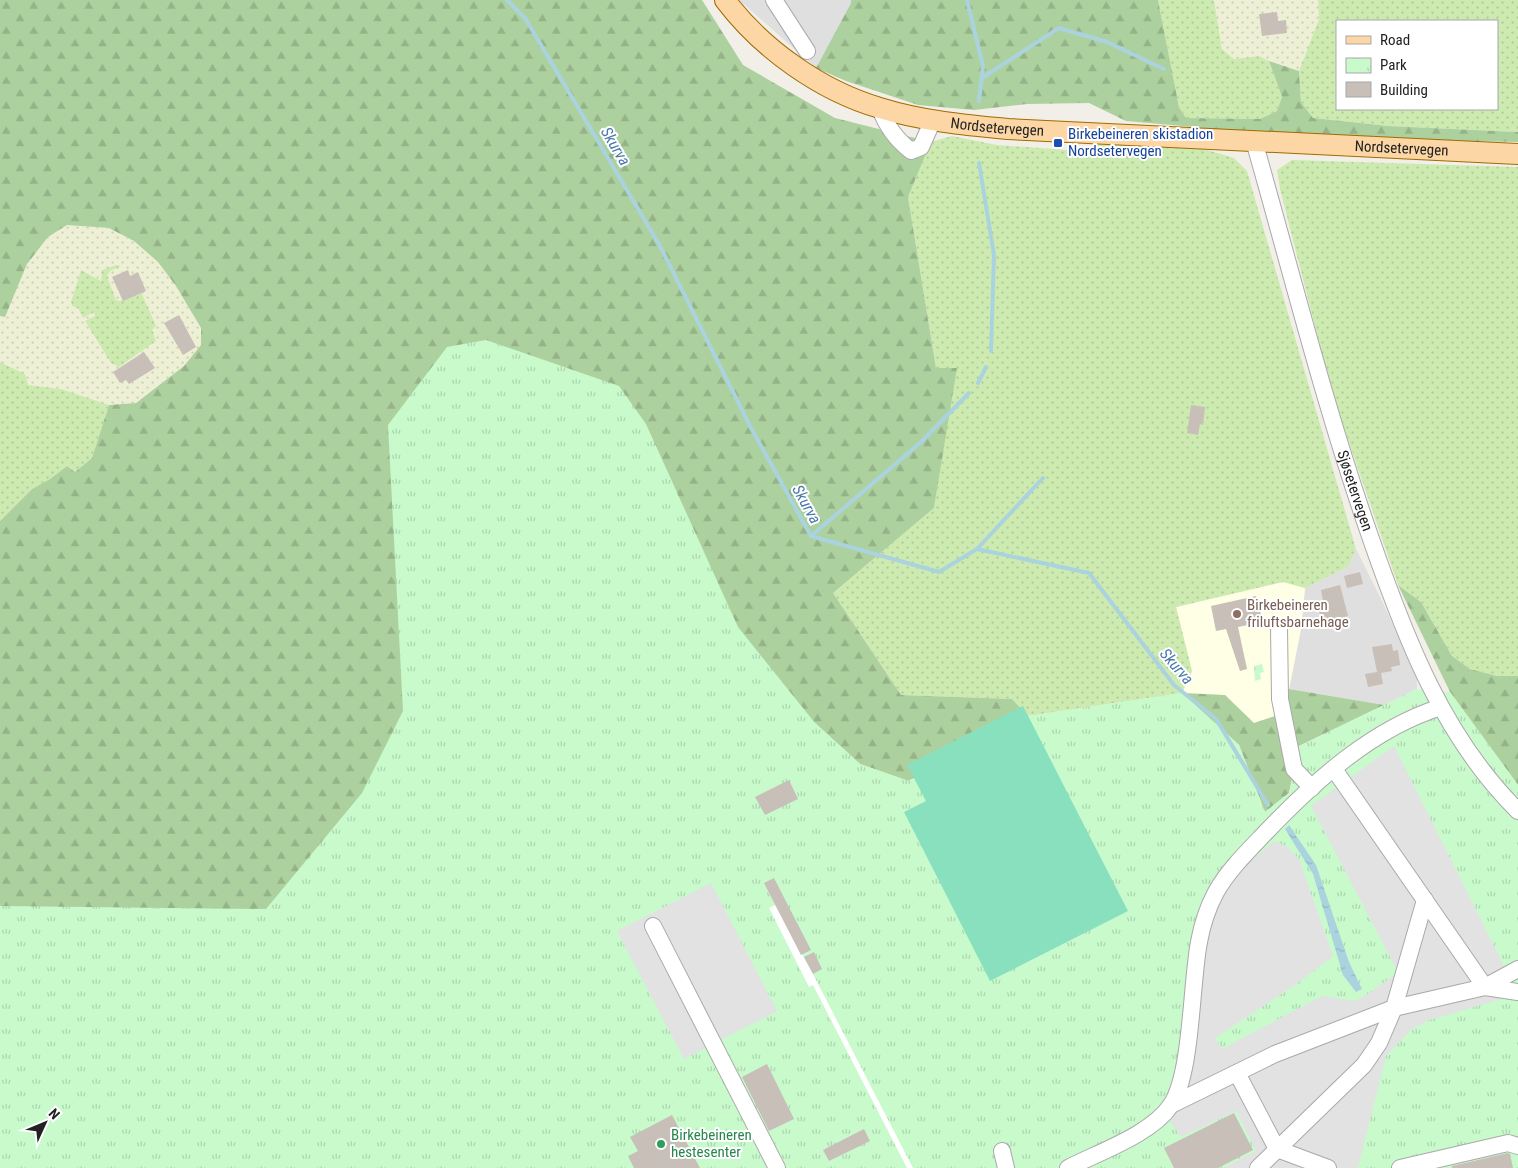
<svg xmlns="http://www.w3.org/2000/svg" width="1518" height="1168" font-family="'Roboto Condensed',sans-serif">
<defs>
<pattern id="farmland-dots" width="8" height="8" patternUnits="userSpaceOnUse" patternTransform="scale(1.25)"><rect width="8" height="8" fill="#eef0d5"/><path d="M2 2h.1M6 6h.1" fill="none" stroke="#ccceb7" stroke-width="1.8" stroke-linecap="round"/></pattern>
<pattern id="grass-dots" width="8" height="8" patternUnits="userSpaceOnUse" patternTransform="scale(1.25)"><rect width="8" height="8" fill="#cdebb0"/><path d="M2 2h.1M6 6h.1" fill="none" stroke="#b0c997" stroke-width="1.8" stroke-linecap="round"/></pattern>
<pattern id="forest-firs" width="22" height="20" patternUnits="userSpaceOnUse" patternTransform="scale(1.25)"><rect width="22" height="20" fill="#add19e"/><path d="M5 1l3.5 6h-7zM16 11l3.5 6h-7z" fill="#95b388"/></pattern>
<pattern id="park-tufts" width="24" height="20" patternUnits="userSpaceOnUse" patternTransform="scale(1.25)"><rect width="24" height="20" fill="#c8facc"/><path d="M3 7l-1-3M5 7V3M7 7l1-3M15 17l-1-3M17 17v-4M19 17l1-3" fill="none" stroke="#acd6af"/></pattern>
<pattern id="water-ripples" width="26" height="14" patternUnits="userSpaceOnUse" patternTransform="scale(1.25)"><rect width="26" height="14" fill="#aad3df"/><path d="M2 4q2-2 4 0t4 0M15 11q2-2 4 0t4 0" fill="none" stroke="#92b5bf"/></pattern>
</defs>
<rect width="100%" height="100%" fill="#f2efe9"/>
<path fill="#e0dfdf" d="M 739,0 L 851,0 L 851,3 L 816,68 Z
M 1356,549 L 1383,603 L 1417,678 L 1417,689 L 1384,705 L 1289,689 L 1301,629 L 1305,588 L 1349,566 Z"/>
<path fill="#ffffe5" d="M 1283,582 L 1305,588 L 1301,629 L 1289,689 L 1275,690 L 1278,715 L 1254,723 L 1225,695 L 1182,693 L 1192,671 L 1176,607 Z"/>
<path fill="url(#farmland-dots)" d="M 1214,0 L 1318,0 L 1319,19 L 1299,71 L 1259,56 L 1234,59 L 1222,49 Z
M 67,225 L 109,228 L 134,241 L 158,262 L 176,286 L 201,329 L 201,346 L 184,366 L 135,403 L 109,405 L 61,389 L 28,385 L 13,368 L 0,362 L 0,316 L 5,316 L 27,264 L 48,237 Z"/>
<path fill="url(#grass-dots)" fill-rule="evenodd" d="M 1158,0 L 1214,0 L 1222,49 L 1234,59 L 1259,56 L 1269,61 L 1282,97 L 1277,111 L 1260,119 L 1186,118 L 1179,107 Z
M 1318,0 L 1518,0 L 1518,132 L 1388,126 L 1313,118 L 1301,102 L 1299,71 L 1319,19 ZM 1337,21 L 1497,21 L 1497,109 L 1337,109 Z
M 952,136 L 997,145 L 1081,151 L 1105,141 L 1194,146 L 1234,158 L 1247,171 L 1356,549 L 1349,566 L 1305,588 L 1283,582 L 1176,607 L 1192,671 L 1182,693 L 1028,716 L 1012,699 L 901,695 L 833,593 L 934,508 L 956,368 L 936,368 L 908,197 L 931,142 Z
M 1292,160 L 1518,167 L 1518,676 L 1497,676 L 1470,669 L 1452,656 L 1421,602 L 1398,585 L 1332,393 L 1280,189 L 1277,170 Z
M 116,265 L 121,266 L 110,271 L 107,276 L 116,300 L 120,301 L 139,293 L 138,285 L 156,326 L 152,330 L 156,341 L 119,367 L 111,363 L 85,321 L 95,316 L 94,312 L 83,318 L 78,308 L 72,306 L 71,302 L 81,270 L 101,281 L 102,270 Z
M 0,362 L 25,374 L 28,385 L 61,389 L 109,405 L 92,458 L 75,472 L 67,466 L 50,479 L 32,489 L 0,521 Z"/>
<path fill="url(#forest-firs)" d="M 0,0 L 702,0 L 743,65 L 835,118 L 931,142 L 908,197 L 936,368 L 957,368 L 934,508 L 833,593 L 901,695 L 1012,699 L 1028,716 L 908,781 L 860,764 L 815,723 L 0,1168 L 0,521 L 32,489 L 50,479 L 67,466 L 75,472 L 92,458 L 109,405 L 136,403 L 184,366 L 201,345 L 201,328 L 176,286 L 158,262 L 134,241 L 109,228 L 67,225 L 48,237 L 27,264 L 5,317 L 0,316 Z
M 851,0 L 1158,0 L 1179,107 L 1186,118 L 1260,119 L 1277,111 L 1282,97 L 1269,61 L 1299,71 L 1301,102 L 1313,118 L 1388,126 L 1518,132 L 1518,142 L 1416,140 L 1216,129 L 1126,121 L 1089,103 L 1027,104 L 974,110 L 918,105 L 846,81 L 816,68 L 851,3 Z
M 1398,585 L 1421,602 L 1452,656 L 1470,669 L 1497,676 L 1518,676 L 1518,785 L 1450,692 Z
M 1289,689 L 1384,705 L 1299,746 L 1289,793 L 1265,812 L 1239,745 L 1182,693 L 1225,695 L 1254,723 L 1278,715 L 1275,690 Z"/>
<path fill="url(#park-tufts)" d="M 486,340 L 619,386 L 646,424 L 738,627 L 815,723 L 860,764 L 909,781 L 1028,716 L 1182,693 L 1239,745 L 1265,812 L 1289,793 L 1299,746 L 1417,689 L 1450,692 L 1518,785 L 1518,1168 L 0,1168 L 0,906 L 266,909 L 362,793 L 403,711 L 388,425 L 447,347 Z
M 1262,664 L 1264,672 L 1260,673 L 1261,679 L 1255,681 L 1254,666 Z"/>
<path fill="#88e0be" d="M 1023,706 L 1128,911 L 990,981 L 904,812 L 926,801 L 907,765 Z"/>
<path fill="#e2e2e2" d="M 1394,746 L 1518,994 L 1427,1021 L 1411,1030 L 1386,1056 L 1358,1168 L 1223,1168 L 1256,1151 L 1236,1111 L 1181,1137 L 1169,1120 L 1180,1109 L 1202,952 L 1211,916 L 1231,879 L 1274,841 L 1288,847 L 1299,859 L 1333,956 L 1298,983 L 1215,1038 L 1222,1049 L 1322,996 L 1355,1001 L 1371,992 L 1398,972 L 1311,806 Z
M 711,883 L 777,1011 L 684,1059 L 617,931 Z"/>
<path fill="url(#water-ripples)" d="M 1289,825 L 1316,865 L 1349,962 L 1362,989 L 1356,992 L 1343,975 L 1313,874 L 1285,829 Z"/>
<path fill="#fff" d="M 775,905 L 814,976 L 913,1168 L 907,1168 L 813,985 L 809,987 L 769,908 Z"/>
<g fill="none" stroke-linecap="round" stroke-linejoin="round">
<path stroke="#aad3df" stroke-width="4" d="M 507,0 L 525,18 L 660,246 L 751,428 L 811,536 L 939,572 L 977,549 L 1089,573 L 1174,685 L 1216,719 L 1268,805
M 967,0 L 983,66 L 979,101
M 982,78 L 1059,28 L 1107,42 L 1164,69
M 979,163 L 994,255 L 991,351
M 978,383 L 986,367
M 811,536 L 920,443 L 969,393
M 977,549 L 1043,478"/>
</g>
<path fill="#c7bfb8" d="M 1277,12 L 1278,21 L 1286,20 L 1287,33 L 1262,36 L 1259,14 Z
M 128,270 L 130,276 L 138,272 L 146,291 L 123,301 L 112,277 Z
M 179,315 L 196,347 L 183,355 L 164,323 Z
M 144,352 L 155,368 L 129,384 L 126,380 L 120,383 L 113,372 Z
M 1191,405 L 1205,407 L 1203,425 L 1200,424 L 1198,435 L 1187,433 Z
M 1360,572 L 1363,584 L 1347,588 L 1344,576 Z
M 1340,585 L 1348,616 L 1322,623 L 1318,607 L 1324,606 L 1321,590 Z
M 1256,596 L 1263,622 L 1238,627 L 1247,669 L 1240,671 L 1226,629 L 1216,631 L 1211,606 Z
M 1392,644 L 1393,651 L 1398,650 L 1400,665 L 1391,667 L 1392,671 L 1381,673 L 1383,684 L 1368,687 L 1365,674 L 1377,672 L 1372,647 Z
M 789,780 L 798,799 L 765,815 L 755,797 Z
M 774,878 L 811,950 L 801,955 L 764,883 Z
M 814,952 L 822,969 L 813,974 L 804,957 Z
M 767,1064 L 794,1119 L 769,1131 L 742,1077 Z
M 1234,1113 L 1253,1150 L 1218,1168 L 1174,1168 L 1164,1148 Z
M 672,1115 L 700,1168 L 634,1168 L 628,1156 L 638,1151 L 630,1137 Z
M 864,1129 L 870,1141 L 829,1161 L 823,1150 Z
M 1508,1153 L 1510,1154 L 1513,1168 L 1452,1168 L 1452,1166 Z"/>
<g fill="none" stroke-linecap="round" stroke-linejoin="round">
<g stroke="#a9a9a9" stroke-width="18">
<g id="minor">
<path d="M 774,0 L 807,51"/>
<path d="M 880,108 C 886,126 897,140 911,151 L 921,147 L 933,120"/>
<path id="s1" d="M 1254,141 C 1292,274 1325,408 1371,539 C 1405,637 1443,737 1518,811"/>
<path d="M 1279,627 L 1280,699 L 1294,769 L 1312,788"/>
<path d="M 1334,769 L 1485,987 L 1518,992"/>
<path d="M 653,926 L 777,1168"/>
<path d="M 1237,1073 L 1277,1149 L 1328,1168"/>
<path d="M 1171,1105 L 1275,1054 L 1394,1008 L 1485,987 L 1518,969"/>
<path d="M 1002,1151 L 1006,1168"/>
<path d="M 1068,1168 C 1099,1152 1152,1134 1171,1105 C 1192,1074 1191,983 1199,942 C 1202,925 1208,907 1216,892 C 1229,869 1249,850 1267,831 C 1316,780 1372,729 1441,707"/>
<path d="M 1258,1168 L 1364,1065 L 1379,1043 L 1394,1008 L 1425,900"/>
<path d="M 1400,1168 L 1508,1143 L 1518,1146"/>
</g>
</g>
<g stroke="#a06b00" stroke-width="22">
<g id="major">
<path id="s2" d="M 725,0 C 762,49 821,91 880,108 C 922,121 965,125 1008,129 L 1518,154"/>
</g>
</g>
<use href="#minor" stroke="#fff" stroke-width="16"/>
<use href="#major" stroke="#fcd6a4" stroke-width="20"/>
</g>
<rect fill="#1a4fb4" stroke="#fff" stroke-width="2" x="1053" y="138" width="10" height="10" rx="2.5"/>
<circle fill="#8d6e63" stroke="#fff" stroke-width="2" cx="1237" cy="614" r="5"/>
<circle fill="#2e9e5b" stroke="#fff" stroke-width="2" cx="661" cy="1144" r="5"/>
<g text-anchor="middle" stroke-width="4" stroke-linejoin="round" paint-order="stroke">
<g font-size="15" fill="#222" stroke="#fff">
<text dy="5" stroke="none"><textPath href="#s2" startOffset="311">Nordsetervegen</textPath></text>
<text dy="5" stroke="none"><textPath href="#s2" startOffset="716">Nordsetervegen</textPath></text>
<text dy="5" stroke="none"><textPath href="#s1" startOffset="364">Sjøsetervegen</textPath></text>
</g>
<g font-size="15" fill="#164399" stroke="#fff" text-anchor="start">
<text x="1068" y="139">Birkebeineren skistadion<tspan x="1068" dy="17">Nordsetervegen</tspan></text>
</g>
<g font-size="15" fill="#785e54" stroke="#fff" text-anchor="start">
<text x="1247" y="610">Birkebeineren<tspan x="1247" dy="17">friluftsbarnehage</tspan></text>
</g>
<g font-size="15" fill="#27864d" stroke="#fff" text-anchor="start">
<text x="671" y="1140">Birkebeineren<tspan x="671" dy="17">hestesenter</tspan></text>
</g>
<g font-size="16" font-style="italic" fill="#4a7aab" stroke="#fff">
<text transform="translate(616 146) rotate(59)" y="6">Skurva</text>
<text transform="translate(807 504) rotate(61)" y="6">Skurva</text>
<text transform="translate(1177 666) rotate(49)" y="6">Skurva</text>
</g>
</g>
<rect x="1336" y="20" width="162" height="90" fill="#ffffff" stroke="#a7a7a7"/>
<rect x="1346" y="36" width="25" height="8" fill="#fcd6a4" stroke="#a7a7a7"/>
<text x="1380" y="45" font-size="15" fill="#222222">Road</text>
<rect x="1346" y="58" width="25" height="15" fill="url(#park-tufts)" stroke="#a7a7a7"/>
<text x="1380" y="70" font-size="15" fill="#222222">Park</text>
<rect x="1346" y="82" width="25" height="15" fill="#c7bfb8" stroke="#a7a7a7"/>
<text x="1380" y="95" font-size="15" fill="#222222">Building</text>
<g transform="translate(45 1123) rotate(46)" stroke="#ffffff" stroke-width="4" paint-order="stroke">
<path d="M0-4L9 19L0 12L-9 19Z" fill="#222222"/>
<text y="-8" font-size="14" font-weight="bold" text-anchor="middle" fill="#222222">N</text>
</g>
</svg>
